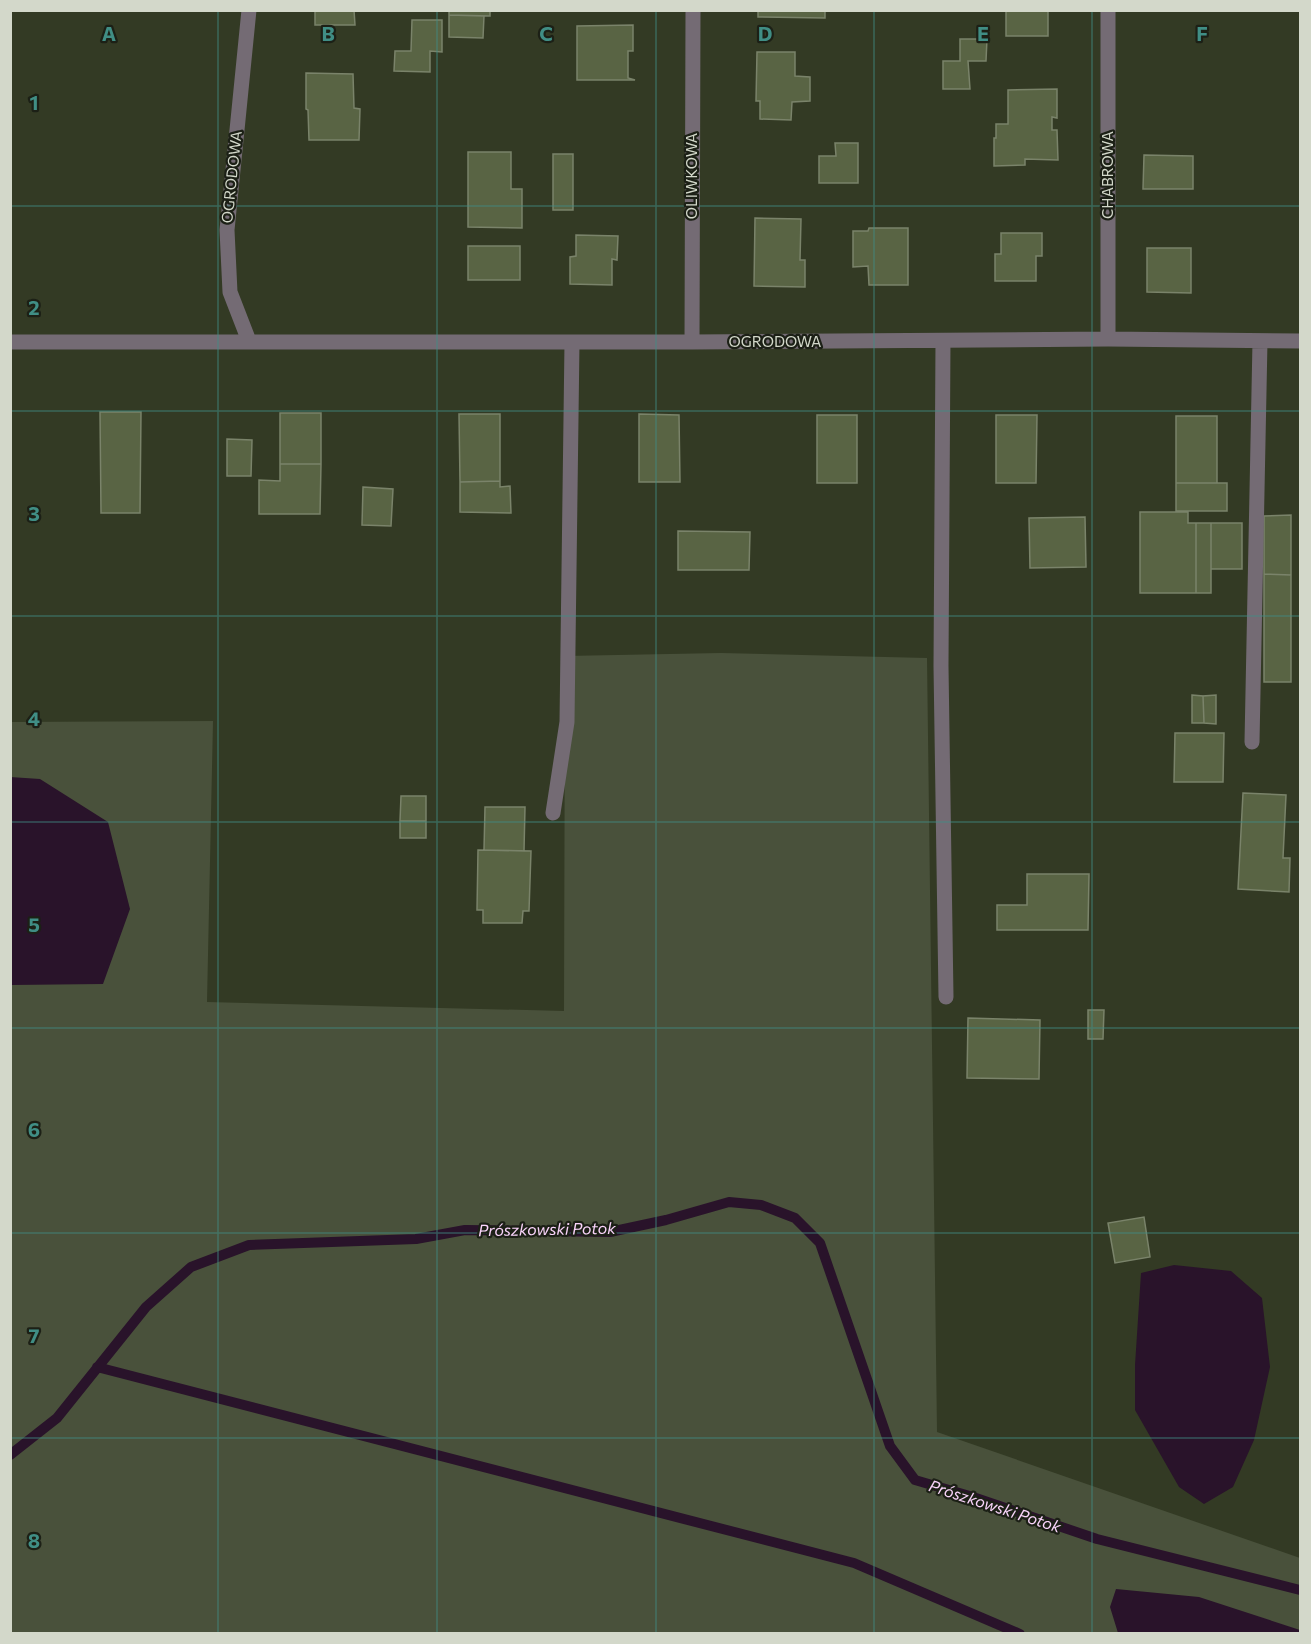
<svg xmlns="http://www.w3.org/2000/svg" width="1311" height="1644" font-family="Commissioner,sans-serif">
<rect width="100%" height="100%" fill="#333a24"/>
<path fill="#49513b" d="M 721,653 L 927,658 L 937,1432 L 1300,1558 L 1300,1633 L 11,1633 L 10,722 L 213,721 L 207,1002 L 564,1011 L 565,656 Z"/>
<path fill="#29132a" d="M 10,777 L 40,779 L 108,822 L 130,909 L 103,984 L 11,985 Z
M 1174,1265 L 1231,1271 L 1262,1298 L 1270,1367 L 1254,1440 L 1233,1487 L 1204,1504 L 1179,1487 L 1135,1410 L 1135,1365 L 1141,1273 Z
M 1116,1589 L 1199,1597 L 1300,1630 L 1300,1633 L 1118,1633 L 1110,1607 Z"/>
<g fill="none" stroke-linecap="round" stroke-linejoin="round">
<path stroke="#29132a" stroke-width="10" d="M 97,1367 L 854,1563 L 1020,1634
M 10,1455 L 57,1418 L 146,1307 L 191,1267 L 249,1245 L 416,1239 L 465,1230 L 610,1232 L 666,1220 L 729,1202 L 761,1205 L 795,1218 L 820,1243 L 890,1446 L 915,1480 L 973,1497 L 1097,1539 L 1300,1590"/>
</g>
<path fill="#596444" stroke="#7a836a" stroke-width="1.5" d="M 315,10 L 354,10 L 355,25 L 315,25 Z
M 449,10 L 490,10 L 490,16 L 449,15 Z
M 758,10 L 825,10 L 825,18 L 758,17 Z
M 1006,10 L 1048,10 L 1048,36 L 1006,36 Z
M 449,15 L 484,16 L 483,38 L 449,37 Z
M 412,20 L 442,20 L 442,52 L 430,51 L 430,72 L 394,71 L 395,51 L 411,51 Z
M 633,25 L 633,51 L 628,51 L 628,78 L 635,80 L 577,80 L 577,26 Z
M 960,39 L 987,39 L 986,61 L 968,61 L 970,89 L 943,89 L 943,61 L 960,61 Z
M 757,52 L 795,52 L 795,76 L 810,77 L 810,101 L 792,102 L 791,120 L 760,119 L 760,101 L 756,101 Z
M 306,73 L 353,74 L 354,108 L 360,109 L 359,140 L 309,140 L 308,110 L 306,109 Z
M 1057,89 L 1057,118 L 1052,117 L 1052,130 L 1057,130 L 1058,160 L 1025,159 L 1025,165 L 994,166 L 994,138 L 996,138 L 996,124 L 1008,124 L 1008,90 Z
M 835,143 L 858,143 L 858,183 L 819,183 L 819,156 L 836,156 Z
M 468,152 L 511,152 L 511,189 L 522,189 L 522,228 L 468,227 Z
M 553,154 L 573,154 L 573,210 L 553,210 Z
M 1144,155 L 1193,156 L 1193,189 L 1143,189 Z
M 755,218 L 801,219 L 800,260 L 805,260 L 805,287 L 754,286 Z
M 869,228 L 908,228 L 908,285 L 869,285 L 868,266 L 853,267 L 853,231 L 868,231 Z
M 1001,233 L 1042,233 L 1042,256 L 1036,256 L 1036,281 L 995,281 L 995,254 L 1001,254 Z
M 576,235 L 618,236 L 617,260 L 612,259 L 612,285 L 570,284 L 570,257 L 576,256 Z
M 468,246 L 520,246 L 520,280 L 468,280 Z
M 1147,248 L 1191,248 L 1191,293 L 1147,292 Z
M 100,412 L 141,412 L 140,513 L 101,513 Z
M 280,413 L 321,413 L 321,464 L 280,464 Z
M 459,414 L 500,414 L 500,481 L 460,482 Z
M 639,414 L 679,415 L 680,482 L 639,482 Z
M 817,415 L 857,415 L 857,483 L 817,483 Z
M 996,415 L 1037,415 L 1036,483 L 996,483 Z
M 1176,416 L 1217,416 L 1217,483 L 1176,483 Z
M 227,439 L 252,440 L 251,476 L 227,476 Z
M 280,464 L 321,464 L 320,514 L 259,514 L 259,480 L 280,481 Z
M 500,481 L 500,487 L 510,486 L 511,513 L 460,512 L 460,482 Z
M 1176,483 L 1227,483 L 1227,511 L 1176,511 Z
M 363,487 L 393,489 L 391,526 L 362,525 Z
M 1140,512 L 1188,512 L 1188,523 L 1196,523 L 1196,593 L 1140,593 Z
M 1291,515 L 1291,575 L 1264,574 L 1264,516 Z
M 1085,517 L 1086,567 L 1030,568 L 1029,518 Z
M 1196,523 L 1211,523 L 1211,593 L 1196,593 Z
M 1211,523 L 1242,523 L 1242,569 L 1211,569 Z
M 678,531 L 750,532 L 749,570 L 678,570 Z
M 1264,574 L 1291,575 L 1291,682 L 1264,682 Z
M 1192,695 L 1203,696 L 1204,723 L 1192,723 Z
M 1216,695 L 1216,724 L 1204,723 L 1203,696 Z
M 1175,733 L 1224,733 L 1223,782 L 1174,782 Z
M 1243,793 L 1286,795 L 1283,858 L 1290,858 L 1289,892 L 1238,889 Z
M 401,796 L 426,796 L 426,821 L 400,821 Z
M 485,807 L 525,807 L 524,851 L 484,850 Z
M 400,821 L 426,821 L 426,838 L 400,838 Z
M 478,850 L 531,851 L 529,911 L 523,911 L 522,923 L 483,923 L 483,910 L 477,910 Z
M 1027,874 L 1089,874 L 1088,930 L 997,930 L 997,905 L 1027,905 Z
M 1088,1010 L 1104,1010 L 1103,1039 L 1088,1039 Z
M 968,1018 L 1040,1020 L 1039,1079 L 967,1078 Z
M 1144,1217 L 1150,1257 L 1115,1263 L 1108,1223 Z"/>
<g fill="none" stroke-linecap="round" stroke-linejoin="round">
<path stroke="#746b74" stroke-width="15" d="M 249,10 L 227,230 L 230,292 L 249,341
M 1108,10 L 1108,339
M 943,341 L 941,666 L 946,997
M 10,342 L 692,342 L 1108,339 L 1300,341
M 692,342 L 693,10
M 1252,742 L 1260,341
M 553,813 L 567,722 L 572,342"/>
</g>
<path fill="none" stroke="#408e85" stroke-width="1.5" stroke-opacity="0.55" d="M 218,10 L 218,1634M 437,10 L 437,1634M 656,10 L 656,1634M 874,10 L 874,1634M 1092,10 L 1092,1634M 10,206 L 1300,206M 10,411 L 1300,411M 10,616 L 1300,616M 10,822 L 1300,822M 10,1028 L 1300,1028M 10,1233 L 1300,1233M 10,1438 L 1300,1438"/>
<g text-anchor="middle" stroke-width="4.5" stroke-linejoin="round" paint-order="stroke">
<g font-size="15" fill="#d3d8ca" stroke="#1c2016">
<text transform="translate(1108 175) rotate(-90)" y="5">CHABROWA</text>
<text transform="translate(692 176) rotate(-90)" y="5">OLIWKOWA</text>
<text transform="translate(232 177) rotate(-84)" y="5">OGRODOWA</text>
<text x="775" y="347">OGRODOWA</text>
</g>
<g font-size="16" font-style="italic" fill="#fad4fb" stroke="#1c2016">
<text transform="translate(547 1229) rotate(-1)" y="6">Prószkowski Potok</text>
<text transform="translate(995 1506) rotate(18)" y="6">Prószkowski Potok</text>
</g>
</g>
<g font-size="20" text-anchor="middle" font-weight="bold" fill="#408e85" stroke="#1c2016" stroke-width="4.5" stroke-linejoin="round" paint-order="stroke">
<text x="109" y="41">A</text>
<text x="328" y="41">B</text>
<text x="546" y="41">C</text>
<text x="765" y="41">D</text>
<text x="983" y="41">E</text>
<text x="1202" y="41">F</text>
<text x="34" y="110">1</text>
<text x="34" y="315">2</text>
<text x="34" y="521">3</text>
<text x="34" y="726">4</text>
<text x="34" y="932">5</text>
<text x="34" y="1137">6</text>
<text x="34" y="1343">7</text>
<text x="34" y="1548">8</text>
</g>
<rect width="1311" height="1644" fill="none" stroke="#d3d8ca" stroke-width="24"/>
</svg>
